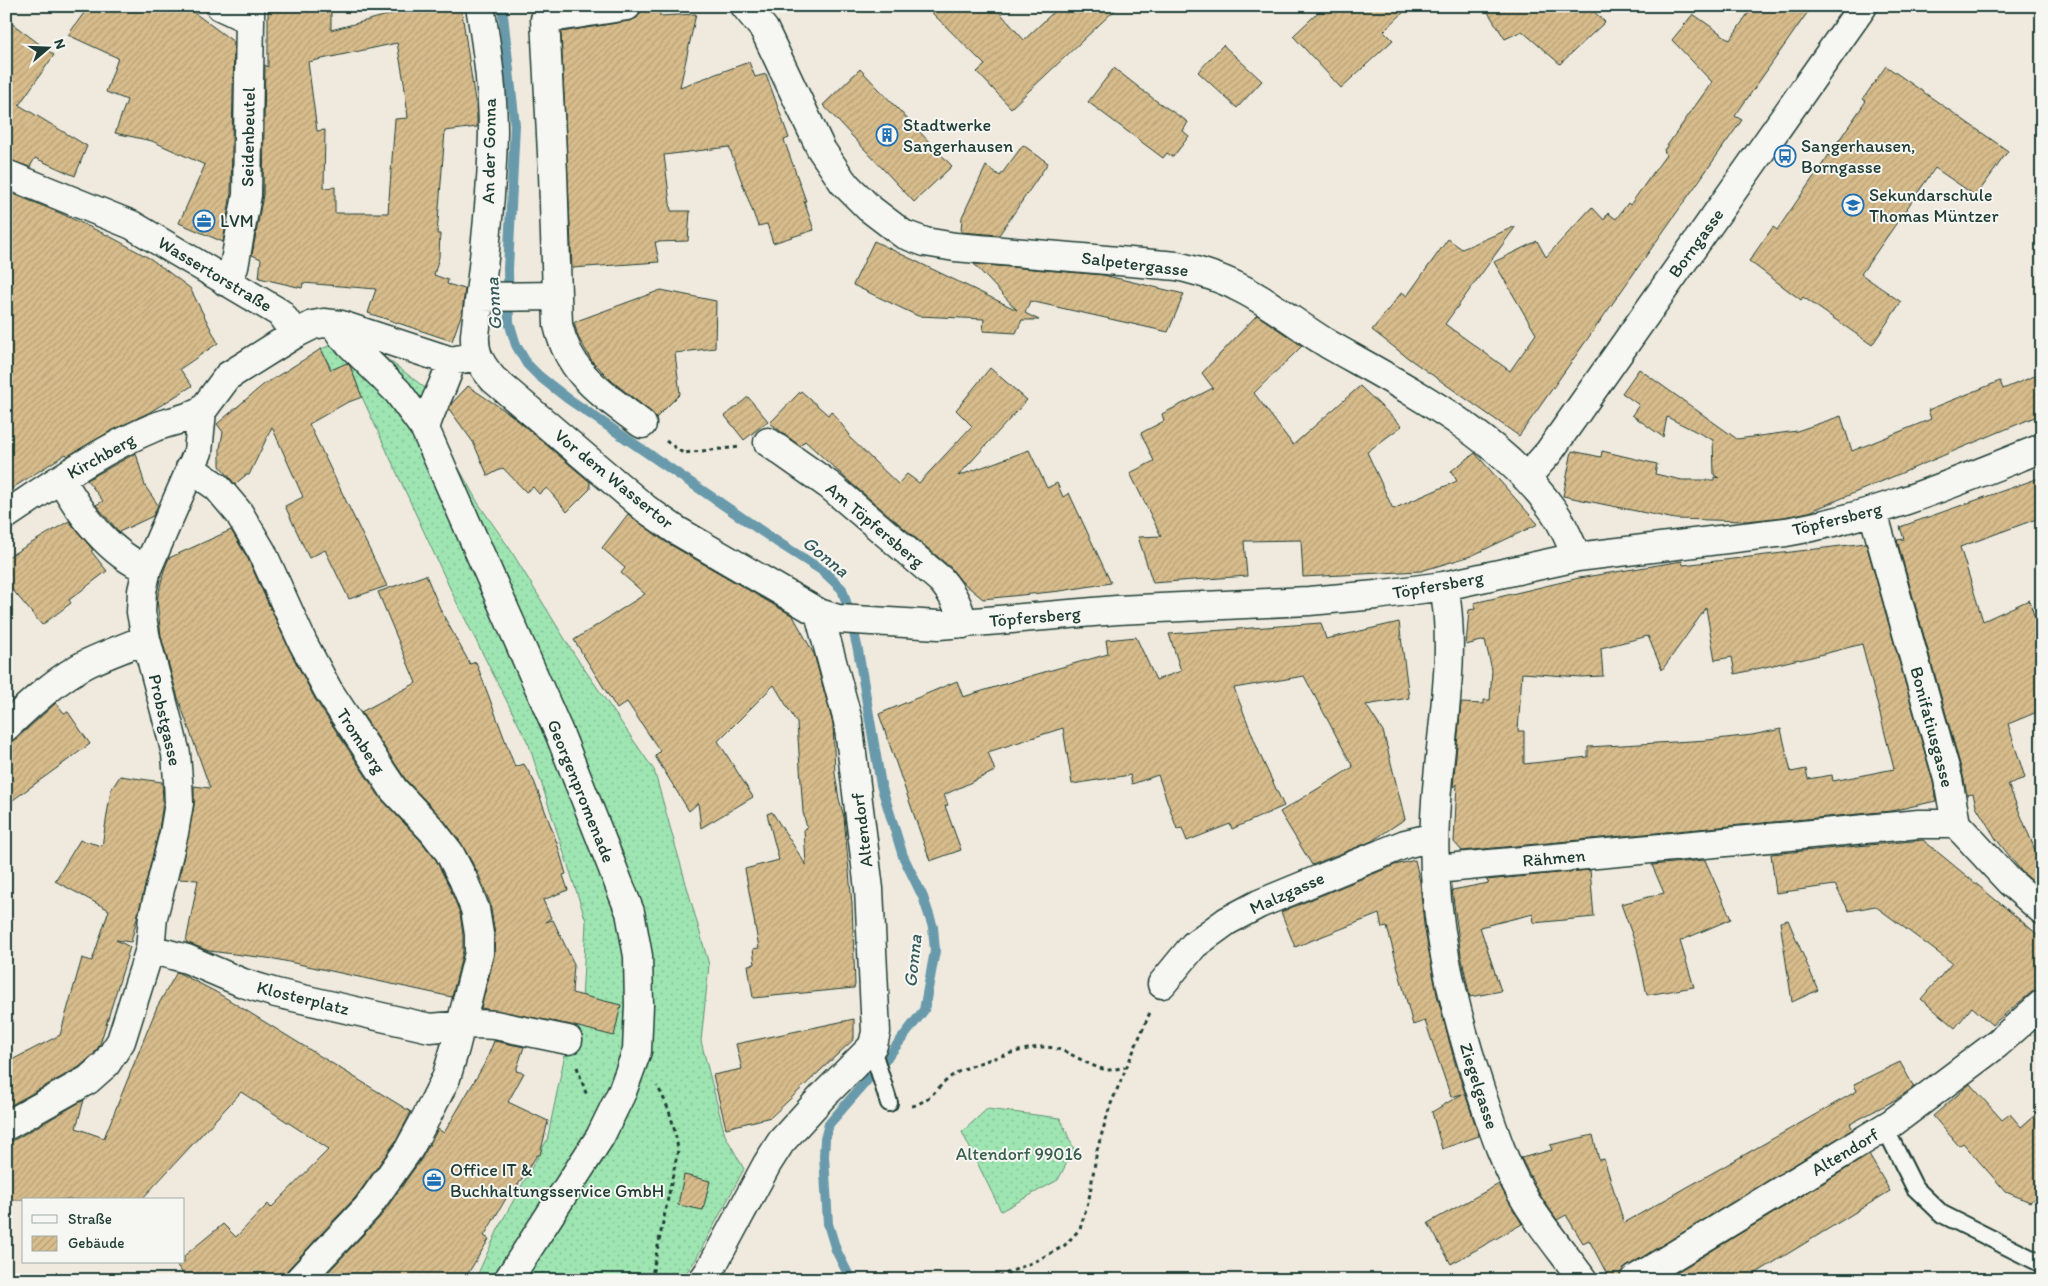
<svg xmlns="http://www.w3.org/2000/svg" width="2048" height="1286" font-family="Itim,sans-serif">
<defs>
<pattern id="grass-dots" width="8" height="8" patternUnits="userSpaceOnUse" patternTransform="scale(1.25)"><rect width="8" height="8" fill="#9ee5b2"/><path d="M2 2h.1M6 6h.1" fill="none" stroke="#88c59a" stroke-width="1.8" stroke-linecap="round"/></pattern>
<pattern id="building-hatch" width="6" height="6" patternUnits="userSpaceOnUse" patternTransform="scale(1.25)"><rect width="6" height="6" fill="#d7bc8c"/><path d="M-1 1l2-2M0 6l6-6M5 7l2-2" fill="none" stroke="#b8a279"/></pattern>
</defs>
<rect width="100%" height="100%" fill="#f0eade"/>
<filter id="ink" filterUnits="userSpaceOnUse"><feTurbulence type="fractalNoise" baseFrequency=".02" numOctaves="2"/><feDisplacementMap in="SourceGraphic" scale="10" xChannelSelector="R" yChannelSelector="G"/><feConvolveMatrix kernelMatrix="1 2 1 2 8 2 1 2 1" color-interpolation-filters="sRGB"/></filter>
<g filter="url(#ink)">
<path fill="url(#grass-dots)" stroke="#5e9173" d="M 356,335 L 424,387 L 444,441 L 478,503 L 510,549 L 574,654 L 654,770 L 709,965 L 701,1041 L 725,1135 L 744,1169 L 695,1261 L 681,1280 L 475,1280 L 501,1223 L 547,1140 L 568,1040 L 582,1002 L 586,921 L 529,745 L 454,597 L 362,397 L 349,363 L 332,370 L 321,349 Z
M 987,1109 L 1060,1118 L 1074,1149 L 1058,1180 L 1001,1211 L 962,1132 Z"/>
<g fill="none" stroke-linecap="round" stroke-linejoin="round">
<path stroke="#699aab" stroke-width="10" d="M 502,6 L 515,125 L 508,269 L 509,322 L 516,345 L 527,364 L 539,376 L 567,398 L 779,543 L 823,571 L 842,589 L 848,608 L 858,650 L 881,785 L 903,856 L 923,897 L 933,927 L 935,951 L 924,1010 L 890,1054 L 829,1124 L 825,1139 L 824,1156 L 828,1224 L 836,1250 L 851,1280"/>
</g>
<path fill="url(#building-hatch)" stroke="#1f3d34" fill-rule="evenodd" d="M 89,6 L 185,6 L 234,42 L 231,193 L 223,242 L 179,223 L 205,165 L 152,141 L 115,133 L 127,100 L 106,92 L 118,58 L 68,35 Z
M 268,6 L 331,6 L 331,30 L 399,12 L 398,6 L 461,6 L 477,114 L 477,127 L 445,131 L 437,234 L 440,234 L 439,257 L 434,275 L 448,280 L 447,284 L 465,289 L 462,313 L 452,341 L 368,313 L 376,289 L 303,283 L 302,288 L 259,278 L 261,259 L 252,255 L 263,195 L 265,65 L 268,67 ZM 397,43 L 404,82 L 408,118 L 395,119 L 388,213 L 335,213 L 335,187 L 324,188 L 325,130 L 317,131 L 308,62 Z
M 642,6 L 660,6 L 660,16 L 696,14 L 680,87 L 749,62 L 755,77 L 766,74 L 789,138 L 784,140 L 806,201 L 804,201 L 814,230 L 773,243 L 767,224 L 758,226 L 729,147 L 664,155 L 671,211 L 690,211 L 688,241 L 655,242 L 659,262 L 572,268 L 561,32 L 629,21 L 637,18 L 641,12 Z
M 925,6 L 994,6 L 1024,40 L 1060,6 L 1119,6 L 1011,108 L 977,72 L 985,65 Z
M 1325,6 L 1410,6 L 1384,31 L 1393,40 L 1341,88 L 1293,36 Z
M 1484,6 L 1588,6 L 1605,22 L 1560,64 L 1522,31 L 1505,39 Z
M 1753,6 L 1812,6 L 1735,116 L 1742,120 L 1519,436 L 1408,358 L 1372,330 L 1402,292 L 1407,296 L 1448,239 L 1462,249 L 1516,226 L 1445,324 L 1510,371 L 1536,334 L 1494,262 L 1537,241 L 1546,257 L 1592,207 L 1604,220 L 1608,213 L 1616,219 L 1628,203 L 1630,205 L 1666,155 L 1664,150 L 1712,82 L 1672,40 L 1693,14 L 1730,40 Z
M 6,19 L 54,55 L 19,105 L 87,146 L 75,176 L 35,158 L 30,167 L 6,159 Z
M 1223,45 L 1262,81 L 1237,108 L 1198,72 Z
M 1886,66 L 2008,151 L 1976,196 L 1935,168 L 1861,274 L 1901,302 L 1872,345 L 1803,297 L 1801,300 L 1749,261 L 1773,227 L 1777,230 L 1866,101 L 1863,99 Z
M 1114,68 L 1155,100 L 1188,122 L 1183,131 L 1189,136 L 1173,157 L 1167,153 L 1163,158 L 1088,102 Z
M 860,69 L 952,166 L 914,202 L 823,105 Z
M 1023,145 L 1048,163 L 999,235 L 961,232 L 962,217 L 986,166 L 1000,176 Z
M 6,191 L 60,213 L 113,238 L 151,259 L 190,288 L 218,343 L 180,369 L 192,386 L 150,412 L 109,432 L 68,456 L 66,454 L 6,492 Z
M 874,241 L 1017,310 L 974,264 L 1103,275 L 1184,294 L 1168,332 L 1030,301 L 1025,313 L 1039,320 L 1022,320 L 1016,333 L 983,331 L 984,319 L 918,316 L 853,285 Z
M 661,290 L 716,301 L 715,348 L 675,353 L 680,394 L 656,418 L 651,412 L 612,381 L 592,361 L 578,337 L 574,322 Z
M 1257,315 L 1302,346 L 1254,393 L 1293,445 L 1360,386 L 1402,426 L 1367,452 L 1393,509 L 1457,481 L 1451,471 L 1475,453 L 1538,524 L 1471,556 L 1421,571 L 1303,577 L 1301,540 L 1244,541 L 1247,576 L 1153,583 L 1138,537 L 1161,536 L 1130,473 L 1154,461 L 1141,433 L 1164,421 L 1162,414 L 1213,388 L 1202,373 Z
M 321,349 L 331,370 L 347,363 L 350,366 L 362,397 L 346,403 L 309,424 L 387,586 L 349,599 L 325,550 L 309,558 L 285,506 L 303,497 L 272,427 L 249,475 L 246,475 L 235,484 L 220,466 L 220,448 L 223,432 L 217,424 L 263,385 Z
M 990,368 L 1027,400 L 958,476 L 1029,450 L 1047,488 L 1057,483 L 1063,497 L 1069,493 L 1111,583 L 1060,591 L 983,599 L 961,581 L 951,568 L 851,483 L 805,441 L 800,446 L 770,423 L 801,391 L 828,415 L 831,411 L 850,435 L 849,437 L 898,484 L 907,474 L 919,483 L 972,426 L 956,410 Z
M 1639,369 L 1737,439 L 1797,431 L 1841,416 L 1852,451 L 1931,419 L 1928,410 L 2000,381 L 2003,389 L 2042,373 L 2042,414 L 1809,512 L 1784,517 L 1747,521 L 1675,519 L 1563,496 L 1572,451 L 1601,457 L 1602,451 L 1657,464 L 1655,474 L 1682,480 L 1714,480 L 1714,477 L 1719,478 L 1714,475 L 1713,440 L 1667,417 L 1663,437 L 1632,415 L 1639,405 L 1622,393 Z
M 468,386 L 510,414 L 590,482 L 590,489 L 567,512 L 547,488 L 539,494 L 533,487 L 526,492 L 503,468 L 488,476 L 473,442 L 449,409 L 452,403 Z
M 748,397 L 768,421 L 744,440 L 725,416 Z
M 136,453 L 145,486 L 158,505 L 153,516 L 119,532 L 96,505 L 103,501 L 87,480 Z
M 2042,477 L 2042,517 L 1960,547 L 1983,621 L 2029,600 L 2042,639 L 2042,710 L 2008,724 L 2025,778 L 2008,784 L 2042,867 L 2042,889 L 2022,872 L 1996,839 L 1976,806 L 1973,794 L 1967,795 L 1963,775 L 1897,540 L 1904,539 L 1900,527 Z
M 628,514 L 664,541 L 793,616 L 814,654 L 833,724 L 835,773 L 839,799 L 844,817 L 852,904 L 855,985 L 854,988 L 753,998 L 748,965 L 755,964 L 753,949 L 759,948 L 745,869 L 779,860 L 767,814 L 772,812 L 806,865 L 804,829 L 807,828 L 803,812 L 797,723 L 774,685 L 718,741 L 753,797 L 701,828 L 698,803 L 689,811 L 655,756 L 660,751 L 627,702 L 617,709 L 574,640 L 645,594 L 621,573 L 625,568 L 602,548 Z
M 69,521 L 93,550 L 91,551 L 107,571 L 69,600 L 71,603 L 42,625 L 6,582 L 6,558 Z
M 231,530 L 248,559 L 289,649 L 315,699 L 381,799 L 420,840 L 436,860 L 449,886 L 460,913 L 463,935 L 463,951 L 452,997 L 275,959 L 209,951 L 186,942 L 198,880 L 179,879 L 194,806 L 194,786 L 210,788 L 178,698 L 161,636 L 157,600 L 164,570 L 169,558 Z
M 1866,543 L 1933,782 L 1936,801 L 1891,811 L 1462,851 L 1454,842 L 1457,784 L 1453,787 L 1461,703 L 1484,704 L 1484,700 L 1490,700 L 1492,670 L 1485,640 L 1466,645 L 1469,610 L 1475,609 L 1474,603 L 1579,578 L 1682,561 L 1683,565 ZM 1706,608 L 1715,660 L 1732,657 L 1735,674 L 1799,659 L 1800,660 L 1862,644 L 1894,769 L 1833,781 L 1832,775 L 1808,779 L 1806,769 L 1791,772 L 1781,729 L 1752,735 L 1708,740 L 1588,747 L 1588,757 L 1524,764 L 1524,731 L 1518,731 L 1522,673 L 1581,677 L 1603,676 L 1601,648 L 1648,636 L 1662,670 Z
M 426,575 L 441,611 L 470,664 L 476,662 L 515,767 L 524,764 L 534,781 L 557,843 L 566,874 L 563,875 L 568,890 L 543,900 L 551,918 L 545,922 L 553,920 L 574,964 L 572,993 L 621,1005 L 614,1036 L 571,1025 L 481,1008 L 494,957 L 495,934 L 490,903 L 478,873 L 461,843 L 443,819 L 406,780 L 361,712 L 416,683 L 378,592 Z
M 1399,622 L 1409,698 L 1366,705 L 1383,731 L 1405,819 L 1372,841 L 1312,865 L 1280,812 L 1353,767 L 1304,676 L 1234,688 L 1261,757 L 1284,806 L 1232,829 L 1230,824 L 1187,841 L 1182,828 L 1177,829 L 1158,775 L 1132,784 L 1130,775 L 1072,784 L 1063,728 L 988,752 L 995,771 L 944,795 L 948,805 L 945,806 L 961,850 L 930,861 L 879,714 L 957,681 L 963,697 L 1034,675 L 1108,654 L 1106,640 L 1136,637 L 1156,680 L 1181,671 L 1169,634 L 1321,623 L 1326,639 Z
M 56,703 L 64,713 L 68,712 L 90,744 L 6,805 L 6,742 L 17,738 Z
M 120,776 L 162,782 L 163,802 L 159,830 L 131,942 L 116,940 L 130,947 L 100,1044 L 94,1054 L 79,1067 L 6,1108 L 6,1063 L 60,1035 L 82,958 L 92,961 L 109,910 L 55,881 L 80,840 L 102,846 L 111,790 Z
M 1923,840 L 2042,938 L 2042,986 L 2032,992 L 1992,1025 L 1972,1007 L 1955,1028 L 1921,999 L 1952,963 L 1875,906 L 1849,911 L 1835,885 L 1776,893 L 1771,854 Z
M 1415,860 L 1420,882 L 1424,925 L 1437,995 L 1455,1063 L 1479,1136 L 1442,1149 L 1432,1112 L 1462,1094 L 1451,1097 L 1425,1021 L 1413,1025 L 1387,927 L 1382,928 L 1379,914 L 1295,947 L 1281,912 L 1395,865 Z
M 1705,860 L 1731,919 L 1680,941 L 1694,987 L 1647,995 L 1637,948 L 1621,904 L 1664,893 L 1652,865 Z
M 1590,870 L 1594,917 L 1534,923 L 1533,914 L 1480,927 L 1501,991 L 1470,997 L 1461,955 L 1452,890 L 1489,883 L 1486,880 Z
M 1788,920 L 1818,990 L 1792,1002 L 1780,922 Z
M 177,972 L 216,992 L 411,1112 L 396,1141 L 355,1198 L 288,1269 L 284,1280 L 188,1280 L 175,1263 L 184,1262 L 184,1256 L 223,1224 L 236,1237 L 268,1204 L 271,1208 L 329,1149 L 241,1092 L 141,1200 L 6,1200 L 6,1142 L 14,1140 L 84,1100 L 76,1128 L 104,1138 L 157,1007 Z
M 854,1019 L 854,1039 L 771,1117 L 726,1128 L 713,1075 L 742,1069 L 736,1044 Z
M 494,1041 L 524,1047 L 516,1071 L 524,1073 L 508,1102 L 548,1121 L 540,1155 L 537,1155 L 514,1191 L 511,1190 L 484,1236 L 489,1239 L 464,1280 L 321,1280 L 380,1217 L 422,1158 L 438,1129 L 444,1133 L 485,1063 Z
M 1900,1062 L 1914,1087 L 1895,1100 L 1850,1124 L 1853,1129 L 1626,1267 L 1621,1272 L 1618,1280 L 1610,1280 L 1589,1240 L 1583,1243 L 1566,1215 L 1557,1220 L 1540,1195 L 1521,1158 L 1552,1150 L 1550,1145 L 1593,1135 L 1599,1160 L 1604,1159 L 1624,1223 L 1857,1091 L 1854,1084 Z
M 1970,1084 L 2002,1120 L 2010,1114 L 2021,1127 L 2042,1109 L 2042,1191 L 2030,1202 L 2006,1192 L 1963,1143 L 1959,1146 L 1933,1116 Z
M 1869,1155 L 1890,1191 L 1745,1280 L 1664,1280 Z
M 684,1175 L 710,1181 L 703,1210 L 678,1205 Z
M 1499,1184 L 1522,1224 L 1451,1264 L 1428,1223 Z"/>
<g fill="none" stroke-linecap="round" stroke-linejoin="round">
<g stroke="#1f3d34" stroke-width="20">
<path id="lane" d="M 869,1050 L 875,1058 L 889,1103
M 1885,1128 L 1915,1188 L 1942,1214 L 2042,1264"/>
</g>
<g stroke="#1f3d34" stroke-width="31">
<path id="street" d="M 220,6 L 250,20 L 250,6
M 480,6 C 487,47 493,90 493,131 C 492,199 483,268 475,335 C 474,354 481,365 493,379 L 646,509 L 676,530 L 819,613 L 838,619 L 939,625 L 1117,610 L 1309,601 L 1376,595 L 1444,586 L 1577,557 L 1786,532 C 1875,517 1958,481 2042,448
M 627,6 L 545,19 L 553,173 L 558,325 C 570,376 603,394 642,424
M 745,6 L 764,29 L 821,149 L 843,182 L 869,208 L 903,234 L 925,242 L 955,247 L 1177,266 C 1198,271 1219,277 1238,287 C 1270,302 1298,326 1328,344 C 1407,389 1502,436 1555,513 C 1564,526 1570,542 1577,557
M 6,174 L 132,225 L 280,313 L 295,334
M 226,282 L 234,267 L 247,195 L 250,20
M 480,297 L 557,296
M 334,324 L 342,336 L 398,392 L 425,429 L 560,735 L 630,912 L 638,956 L 639,1005 L 637,1051 L 622,1092 L 600,1137 L 508,1280
M 425,429 C 431,405 446,385 451,361
M 768,442 L 829,485 L 941,580 C 953,594 959,606 963,624
M 190,468 L 217,487 L 239,513 L 262,552 L 303,643 L 328,690 L 394,790 L 432,830 L 449,852 L 463,879 L 475,909 L 479,934 L 479,953 L 455,1048 L 446,1078 L 429,1112 L 409,1149 L 367,1208 L 299,1280
M 1526,478 L 1549,452 L 1863,6
M 61,479 C 81,514 108,553 147,569
M 1873,512 L 1948,779 L 1956,824 L 2009,881 L 2042,910
M 6,515 C 54,483 102,449 155,427 C 171,421 187,419 202,411
M 1444,586 C 1458,661 1438,743 1435,819 C 1430,912 1452,1004 1481,1092 C 1493,1130 1506,1169 1527,1203 C 1544,1230 1565,1255 1583,1280
M 6,727 C 31,703 58,678 88,663 C 107,654 127,647 146,639
M 1436,869 L 1919,824 L 1956,824
M 150,949 L 187,959 L 243,983 L 276,993 L 430,1028 L 477,1024 L 495,1025 L 568,1040
M 1162,984 L 1194,945 L 1227,921 L 1259,904 L 1405,844 L 1434,837
M 6,1126 L 88,1080 L 106,1064 L 121,1041 L 150,949 L 153,917 L 174,833 L 179,803 L 178,780 L 176,754 L 169,726 L 146,639 L 141,612 L 142,591 L 147,569 L 198,452 L 202,411 L 228,376 L 295,334 L 313,325 L 324,323 L 341,325 L 451,361 L 477,356
M 703,1280 L 710,1270 L 767,1164 L 781,1142 L 822,1097 L 869,1050 L 873,1045 L 876,1032 L 869,889 L 848,721 L 819,613
M 1634,1280 L 1892,1123 L 1997,1044 L 2042,1004"/>
</g>
<path stroke="#1f3d34" stroke-width="3" stroke-dasharray="4 4" stroke-linecap="butt" d="M 666,441 L 683,453 L 740,447
M 577,1067 L 587,1096
M 912,1106 C 932,1101 941,1081 958,1072 C 972,1064 1026,1047 1042,1047 C 1066,1046 1085,1066 1107,1070 C 1113,1070 1120,1068 1126,1067
M 651,1280 L 678,1150 C 675,1127 669,1106 657,1086
M 991,1280 L 1038,1260 L 1064,1246 L 1080,1229 L 1089,1199 L 1097,1150 L 1110,1106 L 1151,1010"/>
<use href="#lane" stroke="#f6f6f2" stroke-width="16"/>
<use href="#street" stroke="#f6f6f2" stroke-width="28"/>
</g>
</g>
<defs>
<g id="building-ring" transform="scale(1.125)"><circle r="9.5" fill="#f6f6f2" stroke="#1f6fb2" stroke-width="1.5"/><path d="M-4-6H4V6H1V3H-1V6H-4ZM-2.5-4.3h1.7v1.8h-1.7ZM.8-4.3h1.7v1.8H.8ZM-2.5-1h1.7V.8h-1.7ZM.8-1h1.7V.8H.8Z" fill="#1f6fb2"/></g>
<g id="bus-ring" transform="scale(1.125)"><circle r="9.5" fill="#f6f6f2" stroke="#1f6fb2" stroke-width="1.5"/><path d="M-5-6H5V4H4V6H2V4H-2V6H-4V4H-5ZM-3.5-4V0h7V-4ZM-3.5 1.2v1.5H-2V1.2ZM2 1.2v1.5H3.5V1.2Z" fill="#1f6fb2"/></g>
<g id="school-ring" transform="scale(1.125)"><circle r="9.5" fill="#f6f6f2" stroke="#1f6fb2" stroke-width="1.5"/><path d="M0-5L7-2L0 1L-7-2ZM-4 1L0 2.5L4 1V4Q0 6-4 4Z" fill="#1f6fb2"/></g>
<g id="office-ring" transform="scale(1.125)"><circle r="9.5" fill="#f6f6f2" stroke="#1f6fb2" stroke-width="1.5"/><path d="M-6-3h4V-5.5h4V-3h4V5H-6ZM-1-4.5V-3h2v-1.5ZM-6 0V1H6V0Z" fill="#1f6fb2"/></g>
</defs>
<g fill-rule="evenodd">
<use href="#building-ring" x="887" y="135"/>
<use href="#bus-ring" x="1785" y="156"/>
<use href="#school-ring" x="1853" y="205"/>
<use href="#office-ring" x="204" y="221"/>
<use href="#office-ring" x="434" y="1180"/>
</g>
<g text-anchor="middle" stroke-width="4" stroke-linejoin="round" paint-order="stroke">
<g font-size="18" fill="#1f3d34" stroke="#f6f6f2" text-anchor="start">
<text x="903" y="131">Stadtwerke<tspan x="903" dy="21">Sangerhausen</tspan></text>
<text x="1801" y="152">Sangerhausen,<tspan x="1801" dy="21">Borngasse</tspan></text>
<text x="1869" y="201">Sekundarschule<tspan x="1869" dy="21">Thomas Müntzer</tspan></text>
<text x="220" y="227">LVM</text>
<text x="450" y="1176">Office IT &amp;<tspan x="450" dy="21">Buchhaltungsservice GmbH</tspan></text>
</g>
<g font-size="18" fill="#1f3d34" stroke="#f6f6f2">
<text transform="translate(248 137) rotate(-89)" y="6">Seidenbeutel</text>
<text transform="translate(489 151) rotate(-89)" y="6">An der Gonna</text>
<text transform="translate(1696 243) rotate(-54)" y="6">Borngasse</text>
<text transform="translate(1135 264) rotate(7)" y="6">Salpetergasse</text>
<text transform="translate(215 274) rotate(31)" y="6">Wassertorstraße</text>
<text transform="translate(101 456) rotate(-29)" y="6">Kirchberg</text>
<text transform="translate(614 479) rotate(39)" y="6">Vor dem Wassertor</text>
<text transform="translate(1837 519) rotate(-14)" y="6">Töpfersberg</text>
<text transform="translate(875 525) rotate(40)" y="6">Am Töpfersberg</text>
<text transform="translate(1438 585) rotate(-10)" y="6">Töpfersberg</text>
<text transform="translate(1035 617) rotate(-5)" y="6">Töpfersberg</text>
<text transform="translate(165 720) rotate(77)" y="6">Probstgasse</text>
<text transform="translate(1932 727) rotate(75)" y="6">Bonifatiusgasse</text>
<text transform="translate(361 741) rotate(57)" y="6">Tromberg</text>
<text transform="translate(581 791) rotate(68)" y="6">Georgenpromenade</text>
<text transform="translate(862 830) rotate(-97)" y="6">Altendorf</text>
<text transform="translate(1554 858) rotate(-5)" y="6">Rähmen</text>
<text transform="translate(1287 893) rotate(-24)" y="6">Malzgasse</text>
<text transform="translate(303 998) rotate(14)" y="6">Klosterplatz</text>
<text transform="translate(1479 1086) rotate(72)" y="6">Ziegelgasse</text>
<text transform="translate(1845 1152) rotate(-31)" y="6">Altendorf</text>
</g>
<g font-size="18" fill="#385f4d" stroke="#f6f6f2">
<text x="1019" y="1160">Altendorf 99016</text>
</g>
<g font-size="19" font-style="italic" fill="#385c5c" stroke="#f6f6f2">
<text transform="translate(493 304) rotate(-94)" y="7">Gonna</text>
<text transform="translate(826 556) rotate(39)" y="7">Gonna</text>
<text transform="translate(912 961) rotate(-84)" y="7">Gonna</text>
</g>
</g>
<rect width="2048" height="1286" fill="none" stroke="#f6f6f2" stroke-width="25"/>
<rect x="12" y="12" width="2023" height="1261" fill="none" stroke="#1f3d34" stroke-width="2" filter="url(#ink)"/>
<rect x="22" y="1198" width="162" height="65" fill="#f6f6f2" stroke="#a0aca6"/>
<rect x="32" y="1215" width="25" height="8" fill="#f6f6f2" stroke="#a0aca6"/>
<text x="68" y="1224" font-size="15" fill="#1f3d34">Straße</text>
<rect x="32" y="1236" width="25" height="15" fill="url(#building-hatch)" stroke="#a0aca6"/>
<text x="68" y="1248" font-size="15" fill="#1f3d34">Gebäude</text>
<g transform="translate(48 48) rotate(71)" stroke="#f6f6f2" stroke-width="4" paint-order="stroke">
<path d="M0-4L9 19L0 12L-9 19Z" fill="#1f3d34"/>
<text y="-8" font-size="14" font-weight="bold" text-anchor="middle" fill="#1f3d34">N</text>
</g>
</svg>
